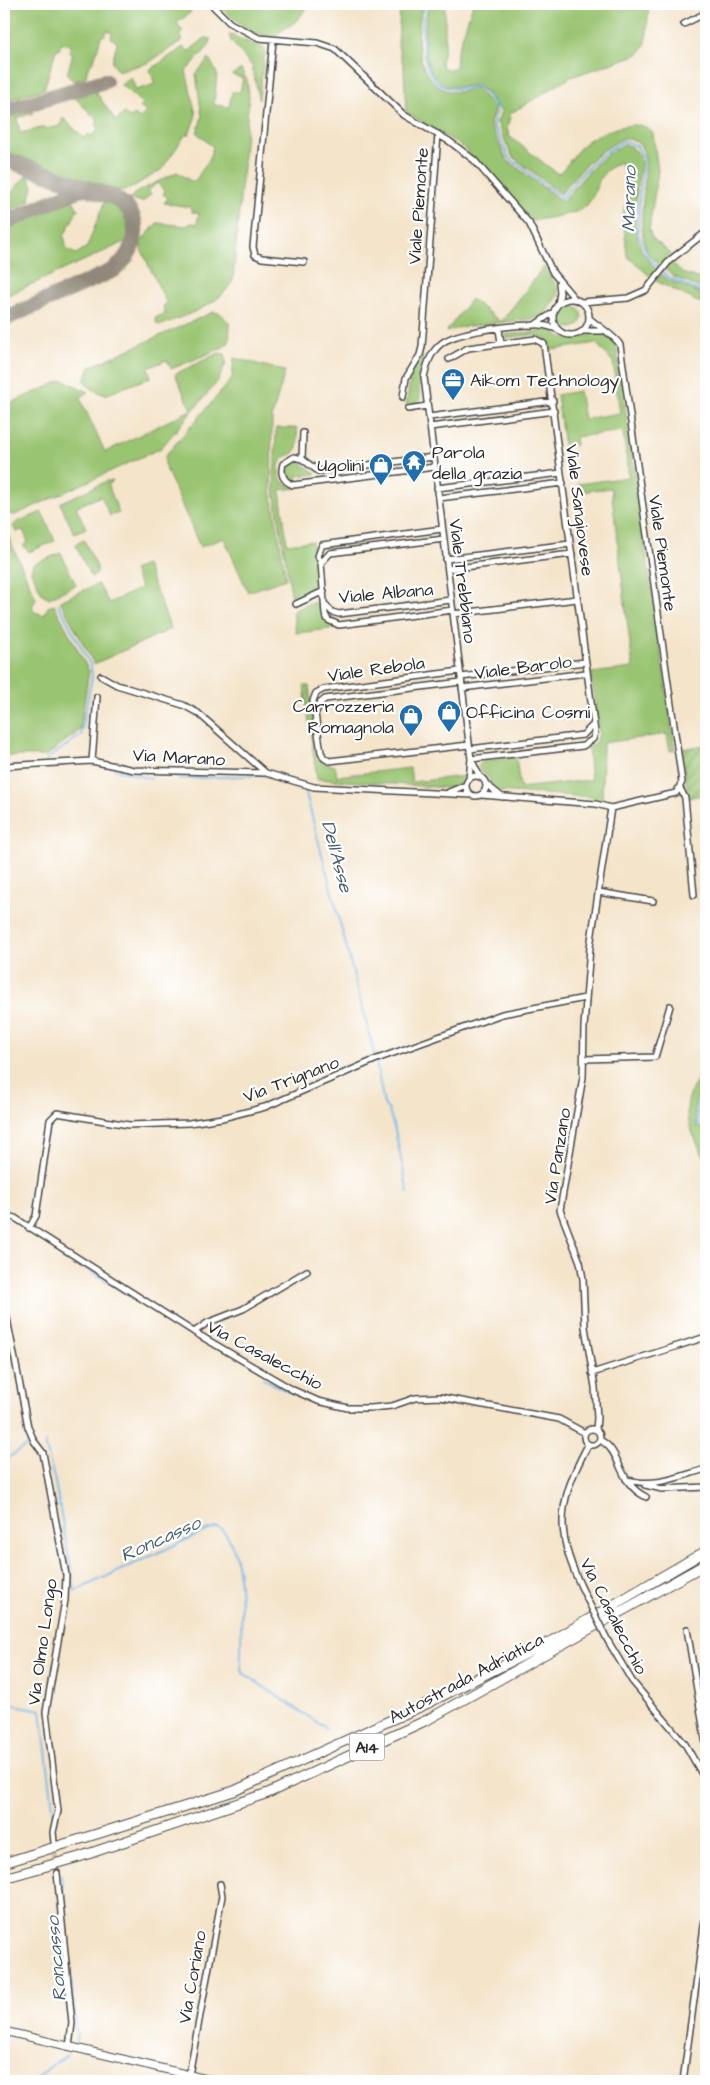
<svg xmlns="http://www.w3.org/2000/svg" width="710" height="2085" font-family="'Architects Daughter',sans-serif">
<defs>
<pattern id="garden-furrows" width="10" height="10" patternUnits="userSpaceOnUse" patternTransform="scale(1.25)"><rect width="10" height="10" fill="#99c471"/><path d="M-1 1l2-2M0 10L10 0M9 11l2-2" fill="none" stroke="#7d9f5d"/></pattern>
</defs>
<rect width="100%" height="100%" fill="#fff"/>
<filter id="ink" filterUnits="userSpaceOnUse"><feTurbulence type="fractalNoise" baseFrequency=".02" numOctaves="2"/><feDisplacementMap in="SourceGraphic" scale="10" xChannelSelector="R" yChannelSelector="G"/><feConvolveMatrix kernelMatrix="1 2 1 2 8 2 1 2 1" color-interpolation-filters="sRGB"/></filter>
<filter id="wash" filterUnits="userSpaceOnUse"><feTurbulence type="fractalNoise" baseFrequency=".0096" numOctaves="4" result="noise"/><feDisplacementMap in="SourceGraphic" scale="20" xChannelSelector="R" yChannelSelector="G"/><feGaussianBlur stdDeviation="1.12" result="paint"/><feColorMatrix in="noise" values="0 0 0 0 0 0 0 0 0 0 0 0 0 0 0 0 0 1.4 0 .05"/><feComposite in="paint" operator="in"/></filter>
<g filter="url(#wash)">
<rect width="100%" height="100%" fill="#f4e4ca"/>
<path fill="#99c471" stroke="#62784e" d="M 4,4 L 184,4 L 191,12 L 177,23 L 183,32 L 179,35 L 183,40 L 148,63 L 118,71 L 112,63 L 117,42 L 111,38 L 112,32 L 107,30 L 105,35 L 101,37 L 94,60 L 87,70 L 86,77 L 74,81 L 67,75 L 73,53 L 69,52 L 71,45 L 61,43 L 59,50 L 56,50 L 44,89 L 4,101 Z
M 216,4 L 258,4 L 265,9 L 279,4 L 311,4 L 294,23 L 272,37 L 250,31 Z
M 400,4 L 422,4 C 420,19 416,39 420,54 C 426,83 446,101 475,87 L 495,108 L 490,124 L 507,160 L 563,202 C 581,179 598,158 624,144 C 632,147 638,150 641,159 C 642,165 639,175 638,182 C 634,217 630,246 658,271 L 652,278 L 627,256 L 623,214 L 628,194 L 626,177 L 620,162 C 590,177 602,190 585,207 C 576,215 545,218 532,221 L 463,147 L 406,112 L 404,68 L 398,46 Z
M 428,4 L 445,4 L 445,45 L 441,62 L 443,68 L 451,70 L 456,67 L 457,53 L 473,4 L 649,4 L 646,43 L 639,54 L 571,77 L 511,113 L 507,128 L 509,136 L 558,174 C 569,165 575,151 586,142 C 601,132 641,115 653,133 L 658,171 L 649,230 L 652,238 L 671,254 L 662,266 C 658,263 653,260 650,256 C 629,225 658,159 638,143 C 635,140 628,139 624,138 C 598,151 578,170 561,194 L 512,156 L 497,123 L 501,111 L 486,92 L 477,85 C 468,86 454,89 445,85 C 417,71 425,28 428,4 Z
M 229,34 L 265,49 L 259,99 L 252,66 L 231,41 Z
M 205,38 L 211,39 L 209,46 L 186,71 L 196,115 L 189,135 L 186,134 L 161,170 L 131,188 L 119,191 L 4,151 L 4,115 L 32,107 L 33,113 L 17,118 L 20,133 L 45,127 L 46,129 L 60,126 L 63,118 L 84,138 L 88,134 L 92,136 L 99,128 L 96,125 L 98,121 L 76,99 L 75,94 L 93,88 L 116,121 L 124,113 L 131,118 L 134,115 L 140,119 L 146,112 L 140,107 L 142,103 L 121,85 L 131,77 L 136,90 L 155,84 L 150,70 L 183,47 L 189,51 Z
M 209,58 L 217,74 L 214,105 L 229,107 L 232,92 L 240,92 L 243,78 L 232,75 L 241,69 L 247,80 L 249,97 L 233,280 C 220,306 187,314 162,325 L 157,324 L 155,318 L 166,313 L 163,306 L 167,304 L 141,249 L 141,242 L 157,223 L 187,226 L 191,223 L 197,224 L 199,213 L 192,212 L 190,207 L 164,203 L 168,198 L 163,194 L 165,191 L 157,183 L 148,191 L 151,194 L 143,202 L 130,199 L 135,193 L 177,172 L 191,181 L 195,181 L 210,158 L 213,147 L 197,133 L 202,117 L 196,74 Z
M 28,174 L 33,186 L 29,201 L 4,213 L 4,200 Z
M 72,199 L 78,209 L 64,236 L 67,250 L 76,254 L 87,247 L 105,200 C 127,208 126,218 129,240 L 4,297 L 4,230 Z
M 671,262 L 682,273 L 706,281 L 706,288 L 702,289 L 672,276 L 665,268 Z
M 544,267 L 557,286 L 558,295 L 544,315 L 539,318 L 461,327 L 446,332 L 471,299 L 501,322 Z
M 661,274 L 669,280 L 701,294 L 706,294 L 706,302 L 698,302 L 656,281 Z
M560 317a11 11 0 1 1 22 0a11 11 0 1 1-22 0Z
M 213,312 L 220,313 L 230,324 L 229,342 L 222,348 L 171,369 L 167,360 L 148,368 L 151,377 L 105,395 L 92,389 L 84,381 L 90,367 Z
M 550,330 C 581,354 593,316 616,345 L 675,750 L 670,751 L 667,734 L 603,743 L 602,803 L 593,797 L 496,791 L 493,789 L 489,778 L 479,769 L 479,765 L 484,761 L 516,757 L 520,788 L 591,780 L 588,749 L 596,741 L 599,734 L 591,673 L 633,668 L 611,488 L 579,492 L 578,484 L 629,477 L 623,431 L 575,437 L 576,445 L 564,446 L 557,395 L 579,391 L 584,419 L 620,413 L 613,362 L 596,343 L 551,350 C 544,329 525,336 507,338 L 504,335 Z
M 219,353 L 225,354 L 226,363 L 218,381 L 161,448 L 15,515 L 7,514 L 4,508 L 4,406 L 63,380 L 88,392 L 80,398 L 105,452 L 191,410 L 175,374 Z
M 423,356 L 418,381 L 420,399 L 416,404 L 406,405 L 412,371 Z
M 234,358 L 285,371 L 272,417 L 271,490 L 286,579 L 248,592 L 224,538 L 200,547 L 165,466 L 165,456 L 232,379 Z
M 276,428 L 297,428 C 297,434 299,447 295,452 C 293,455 288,455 285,457 C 276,464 278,475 283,483 L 297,488 L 280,490 L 287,544 L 312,541 L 317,583 L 314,589 L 292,599 L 274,490 Z
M 298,460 L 316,474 L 297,476 L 297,482 L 290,481 L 285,472 C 285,464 290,460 298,460 Z
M 107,481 L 113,481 L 108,485 L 119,513 L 110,516 L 101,496 L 76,507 L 86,528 L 74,533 L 60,503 Z
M 42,512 L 55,541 L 29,552 L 23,546 L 28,542 L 23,530 L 16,532 L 13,526 L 17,522 Z
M 4,527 L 36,599 L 32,607 L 34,612 L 44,615 L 48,607 L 54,605 L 89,671 L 80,730 L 46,756 L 4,756 Z
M 84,540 L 97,567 L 97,574 L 91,577 L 76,546 L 76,544 Z
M 61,553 L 76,585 L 49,598 L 42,594 L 31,571 L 33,564 Z
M 146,565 L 171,629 L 94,664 L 60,601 L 98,584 L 109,603 L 141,588 L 133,570 Z
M 312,602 L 321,606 L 325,621 L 338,628 L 296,633 L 293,611 Z
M 304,686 L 309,686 L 317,752 L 323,763 L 335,766 L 337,776 L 410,768 L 412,782 L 465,776 L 459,784 L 450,788 L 317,779 Z
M 706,1063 L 706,1073 L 695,1105 L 696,1126 L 706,1130 L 706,1157 L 704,1157 C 681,1111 681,1108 706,1063 Z"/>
<path fill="url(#garden-furrows)" stroke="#62784e" d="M 706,745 L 706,794 L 688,798 L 682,749 Z"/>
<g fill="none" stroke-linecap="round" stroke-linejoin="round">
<path stroke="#74b9ea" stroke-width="2" d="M 262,4 L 265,6 L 272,4
M 424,4 C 421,43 417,103 476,86 L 485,93 L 498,109 L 493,124 L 509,158 L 562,198 C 579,175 598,154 624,141 L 637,146 L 644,159 L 639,201 L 638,233 L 648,258 L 670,278 L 701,292 L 706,291
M 46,760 L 81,735 L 92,677 L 91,666 L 58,604
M 47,767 L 63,765
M 114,769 L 151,779
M 178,779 L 266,775
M 304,786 L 375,1056
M 376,1062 L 384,1104 L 389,1111 L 395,1130 L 408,1193
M 706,1079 L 698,1105 L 698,1124 L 706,1127
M 25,1229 L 189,1334
M 263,1378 L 292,1394
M 45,1443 L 55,1482 L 75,1591 L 203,1532 L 218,1527 C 248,1544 240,1636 241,1668 L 243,1673 L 327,1729
M 4,1460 L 27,1446
M 4,1703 L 41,1710 L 54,1816
M 61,1875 L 77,2041
M 34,2081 L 52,2065 L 67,2055"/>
<path stroke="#90887a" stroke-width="16" d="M 4,111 L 105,81
M 4,159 L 115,198 C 146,217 138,249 114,270 L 4,319
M 4,223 L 85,187"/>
</g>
</g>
<g filter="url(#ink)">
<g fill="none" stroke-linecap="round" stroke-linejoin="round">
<path stroke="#ccbfaa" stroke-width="5" stroke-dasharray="5 2.5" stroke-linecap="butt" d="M 54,1846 L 57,1873"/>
<g stroke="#494743" stroke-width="8">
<path id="minor" d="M 211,4 L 230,23 L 259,38 L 317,43 L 335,49 L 404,115 L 449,141 L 474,160 L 529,223 L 553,273 L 575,299
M 684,24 L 706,13
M 273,41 L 253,247 L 255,255 L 262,258 L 304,262
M553 317a18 18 0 1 1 36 0a18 18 0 1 1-36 0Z
M 582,302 L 628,298 L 646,290 L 670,260 L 706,232
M 558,304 L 560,293 L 559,283
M 536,324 L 554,312
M 499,329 L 501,343
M 584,331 L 602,331
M 449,359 L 468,348 L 535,339 L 544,344 L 595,732 L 593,739 L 583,746 L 471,759
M 403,397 L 406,378 L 420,355 L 422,347 L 438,134
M 408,409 L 427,406
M 429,417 L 553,401
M 430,427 L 554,411
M 434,457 L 318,471 L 302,459 L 294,457 L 283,464 C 280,474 283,481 293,485 L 435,467
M 302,459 L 303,433
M 437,488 L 561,473
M 439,498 L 563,483
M 442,529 L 322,545 L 318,556 L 321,563 L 325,614 L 328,620 L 339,625 L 453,610
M 446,559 L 570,544
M 321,563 L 330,553 L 444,539
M 448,569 L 572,554
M 296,604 L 324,591
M 326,605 L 332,612 L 339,614 L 451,600
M 453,614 L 577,599
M 460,671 L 324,689 L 316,693 L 313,701 L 321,752 L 324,758 L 329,761 L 469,745
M 101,676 L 117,685 L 183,705 L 198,713 L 266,773 L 314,787 L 472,795
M 461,677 L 585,662
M 462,688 L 586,673
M 316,712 L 319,704 L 325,699 L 461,682
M 470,749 L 583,735 L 593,725
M 471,759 L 480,777
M 92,761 L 97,697
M 4,766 L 92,761 L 134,770 L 266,773
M466 786a10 10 0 1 1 20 0a10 10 0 1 1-20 0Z
M 469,779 L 471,759 L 424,377 C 427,364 431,351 442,343 C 457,331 514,325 534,325 C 542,324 550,327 557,329
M 486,784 L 502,797
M 680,788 L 685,798 L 694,895
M 449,792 L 466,785
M 481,795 L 596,804 L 611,808 L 676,793 L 682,782 L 620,345 C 616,337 598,326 590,319
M 598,892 L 653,901
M 585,1059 L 655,1057 L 670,1006
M 4,1215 L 15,1218 L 194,1332 L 293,1390 L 318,1401 L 348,1408 L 371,1408 L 392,1406 L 415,1398 L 440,1397 L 559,1419 L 585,1433
M 29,1228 L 36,1216 L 50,1120 L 57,1113 L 129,1125 L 189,1123 L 222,1118 L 265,1107 L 377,1059 L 502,1014 L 585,998
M 4,1303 L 28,1427 L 34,1441 L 43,1453 L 66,1575 L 65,1600 L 46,1712 L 58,1811 L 53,1832 L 54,1842
M 194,1332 L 207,1323 L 243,1309 L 307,1271
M 592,1373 L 706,1337
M584 1437a8 8 0 1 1 16 0a8 8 0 1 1-16 0Z
M 596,1429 L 597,1418 L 595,1387 L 585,1327 L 583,1279 L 580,1262 L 560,1210 L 583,1077 L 584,1027 L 590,947 L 611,808
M 600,1440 C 623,1452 616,1482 646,1497
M 626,1479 C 653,1489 680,1476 706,1469
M 645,1485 L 662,1489 L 706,1487
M 586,1597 C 555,1534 555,1507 588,1445
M 687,1629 L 706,1744
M 608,1641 L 632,1681 L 685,1744 L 706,1781
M 57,1873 L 72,2023 L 69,2047
M 189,2075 L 222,1896 L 220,1884
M 683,2081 L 706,1911"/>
</g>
<g stroke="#494743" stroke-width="9">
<path id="secondary" d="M 4,2031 L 215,2081"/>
</g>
<g stroke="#494743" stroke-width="11">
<path id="motorway" d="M 4,1863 L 234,1791 L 422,1706 L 548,1643 L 706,1551
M 4,1878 L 79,1857 L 268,1793 L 427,1720 L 706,1564"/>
</g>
<use href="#minor" stroke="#fff" stroke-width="5"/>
<use href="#secondary" stroke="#fff" stroke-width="7"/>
<use href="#motorway" stroke="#fff" stroke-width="9"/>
<g stroke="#494743" stroke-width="8" stroke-linecap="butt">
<path id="minor-bridge" d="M 586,1597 L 608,1641"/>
</g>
<use href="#minor-bridge" stroke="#fff" stroke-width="5"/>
</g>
</g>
<defs>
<g id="office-pin" transform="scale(1.25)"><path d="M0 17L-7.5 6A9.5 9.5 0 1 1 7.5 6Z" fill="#1f6fb2" stroke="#fff"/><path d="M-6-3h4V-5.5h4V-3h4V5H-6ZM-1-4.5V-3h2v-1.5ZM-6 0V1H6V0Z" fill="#fff"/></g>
<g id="temple-pin" transform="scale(1.25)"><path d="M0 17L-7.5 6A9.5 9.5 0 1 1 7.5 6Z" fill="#1f6fb2" stroke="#fff"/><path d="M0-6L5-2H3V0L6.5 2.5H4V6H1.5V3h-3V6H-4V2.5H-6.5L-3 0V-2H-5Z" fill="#fff"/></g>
<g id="shop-pin" transform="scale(1.25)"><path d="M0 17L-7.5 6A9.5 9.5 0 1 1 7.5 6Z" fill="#1f6fb2" stroke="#fff"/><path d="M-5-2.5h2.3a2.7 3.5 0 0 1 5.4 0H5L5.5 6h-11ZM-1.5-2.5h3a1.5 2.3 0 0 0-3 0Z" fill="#fff"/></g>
</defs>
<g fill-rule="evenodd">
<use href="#office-pin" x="453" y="380"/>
<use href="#temple-pin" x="414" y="462"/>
<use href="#shop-pin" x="381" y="465"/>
<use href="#shop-pin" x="449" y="712"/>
<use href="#shop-pin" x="411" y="716"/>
</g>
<g text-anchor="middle" stroke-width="4.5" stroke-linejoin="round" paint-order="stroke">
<rect fill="#fff" stroke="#6b6b6b" stroke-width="1" x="349.5" y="1733.5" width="35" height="27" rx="4"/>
<g font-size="16" font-weight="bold" fill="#2b2b2b">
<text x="367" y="1753">A14</text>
</g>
<g font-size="18" fill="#2b2b2b" stroke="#fff">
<text transform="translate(418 206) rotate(-86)" y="6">Viale Piemonte</text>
<text transform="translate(580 510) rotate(83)" y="6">Viale Sangiovese</text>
<text transform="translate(663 553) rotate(82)" y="6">Viale Piemonte</text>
<text transform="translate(463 581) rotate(83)" y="6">Viale Trebbiano</text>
<text transform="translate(386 593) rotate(-5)" y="6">Viale Albana</text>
<text transform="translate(523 667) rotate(-7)" y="6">Viale Barolo</text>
<text transform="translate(376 669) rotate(-8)" y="6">Viale Rebola</text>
<text transform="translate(179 757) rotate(3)" y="6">Via Marano</text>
<text transform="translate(291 1079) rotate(-21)" y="6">Via Trignano</text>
<text transform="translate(557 1156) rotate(-81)" y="6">Via Panzano</text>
<text transform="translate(265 1355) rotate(28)" y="6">Via Casalecchio</text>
<text transform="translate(614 1616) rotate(63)" y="6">Via Casalecchio</text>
<text transform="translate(42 1642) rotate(-82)" y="6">Via Olmo Longo</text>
<text transform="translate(466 1678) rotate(-28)" y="6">Autostrada Adriatica</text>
<text transform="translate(192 1977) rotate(-80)" y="6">Via Coriano</text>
</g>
<g font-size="18" fill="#2b2b2b" stroke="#fff" text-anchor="start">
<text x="470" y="386">Aikom Technology</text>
<text x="432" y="458">Parola<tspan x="432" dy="21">della grazia</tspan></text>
<text x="364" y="471" text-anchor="end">Ugolini</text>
<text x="394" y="712" text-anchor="end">Carrozzeria<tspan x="394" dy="21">Romagnola</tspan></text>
<text x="466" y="718">Officina Cosmi</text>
</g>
<g font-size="19" font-style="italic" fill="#455d6e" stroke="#fff">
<text transform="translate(628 199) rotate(-89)" y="7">Marano</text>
<text transform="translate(338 856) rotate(75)" y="7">Dell'Asse</text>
<text transform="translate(160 1538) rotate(-24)" y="7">Roncasso</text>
<text transform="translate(55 1959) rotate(-95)" y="7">Roncasso</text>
</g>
</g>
<rect width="710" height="2085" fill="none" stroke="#fff" stroke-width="20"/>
</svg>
